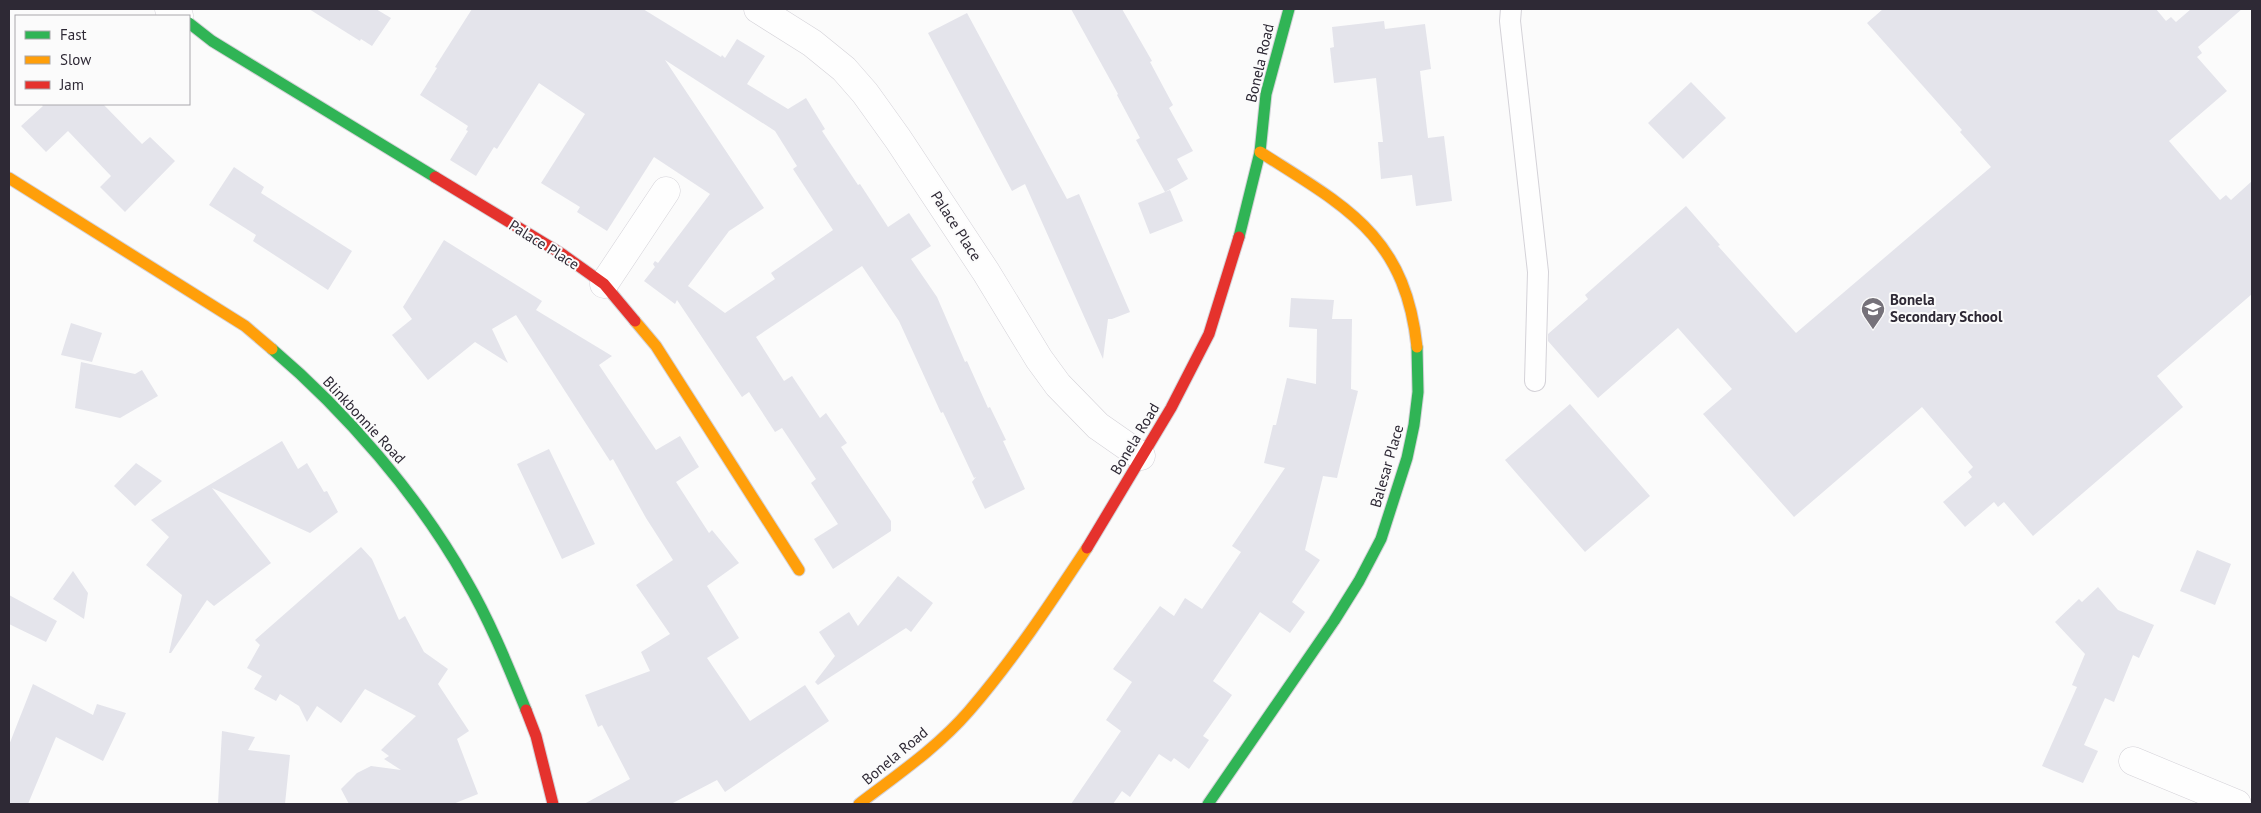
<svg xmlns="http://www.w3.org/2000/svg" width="2261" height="813" font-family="'PT Sans',sans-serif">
<rect width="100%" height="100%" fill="#fbfbfb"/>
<path fill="#e4e4eb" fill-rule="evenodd" d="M 309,9 L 376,9 L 391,18 L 372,46 L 361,39 L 360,41 Z
M 472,9 L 643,9 L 721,57 L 722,55 L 725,58 L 737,39 L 765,56 L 747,84 L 788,109 L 806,98 L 825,129 L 822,131 L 858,185 L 860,184 L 888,227 L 909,213 L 931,246 L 911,259 L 937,297 L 965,362 L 967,361 L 988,408 L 990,407 L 1006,440 L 1003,441 L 1025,489 L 985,509 L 972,482 L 976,477 L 974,478 L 943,412 L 941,413 L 899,321 L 862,266 L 756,337 L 784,381 L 792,376 L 820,418 L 826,413 L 847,443 L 841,447 L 891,521 L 891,531 L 833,569 L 814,539 L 838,524 L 811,483 L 816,479 L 782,428 L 775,432 L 749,392 L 742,397 L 677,300 L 675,304 L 644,281 L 655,267 L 653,264 L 655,261 L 658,263 L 710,194 L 654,157 L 607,231 L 577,212 L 580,207 L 541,183 L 585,114 L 539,83 L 497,149 L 494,147 L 476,176 L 450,160 L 468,131 L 466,130 L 468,126 L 420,95 L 437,68 L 435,67 ZM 665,60 L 775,131 L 797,166 L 793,169 L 833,230 L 771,273 L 775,279 L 725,313 L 688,286 L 729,231 L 764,208 Z
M 1071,9 L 1122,9 L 1152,61 L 1150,62 L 1173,105 L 1169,108 L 1193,151 L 1177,159 L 1188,179 L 1165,192 L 1136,140 L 1140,138 L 1117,95 L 1118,94 Z
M 1883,9 L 2156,9 L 2166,21 L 2171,17 L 2176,22 L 2191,9 L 2242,9 L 2198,47 L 2202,53 L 2197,57 L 2227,91 L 2169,141 L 2220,200 L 2226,195 L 2231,200 L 2252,181 L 2252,294 L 2157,376 L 2183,407 L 2033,536 L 2004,502 L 1998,507 L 1994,502 L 1965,527 L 1943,502 L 1972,477 L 1968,472 L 1973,467 L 1922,407 L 1794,517 L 1703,414 L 1732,389 L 1678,328 L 1598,398 L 1548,341 L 1548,334 L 1588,299 L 1585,295 L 1686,206 L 1720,245 L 1718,246 L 1796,333 L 1991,167 L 1960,132 L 1962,130 L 1867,23 Z
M 967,13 L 1067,199 L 1079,194 L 1130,312 L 1112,319 L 1108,319 L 1103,359 L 1025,184 L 1012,191 L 928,33 Z
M 1384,21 L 1385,29 L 1425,24 L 1431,69 L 1420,71 L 1428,138 L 1444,136 L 1452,201 L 1416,206 L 1412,175 L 1381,179 L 1378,142 L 1383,142 L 1376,78 L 1334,83 L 1330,48 L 1334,47 L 1332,27 Z
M 1691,82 L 1726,118 L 1683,159 L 1648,123 Z
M 41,104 L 103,104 L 142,144 L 150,137 L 175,161 L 125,212 L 100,187 L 111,176 L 68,131 L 46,152 L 21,126 L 43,106 Z
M 234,167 L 264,187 L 261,193 L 352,251 L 328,290 L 253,241 L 256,235 L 209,205 Z
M 1170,190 L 1183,221 L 1150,234 L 1138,203 Z
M 444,240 L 542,301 L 536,310 L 612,356 L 599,365 L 656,450 L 680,436 L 699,467 L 676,482 L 709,533 L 712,530 L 739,563 L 707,586 L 739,638 L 707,658 L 750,721 L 805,685 L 829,721 L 725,792 L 717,780 L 671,804 L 584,804 L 630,779 L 602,725 L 598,727 L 585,695 L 650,671 L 641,652 L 670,634 L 636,585 L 673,560 L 646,518 L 613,459 L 610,461 L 516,315 L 492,329 L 508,363 L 475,342 L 428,380 L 392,335 L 412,319 L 403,307 Z
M 1291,298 L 1334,300 L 1332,319 L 1352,319 L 1351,389 L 1358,391 L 1337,478 L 1323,476 L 1305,550 L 1320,560 L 1292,602 L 1305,612 L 1290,633 L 1260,612 L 1213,681 L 1232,695 L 1203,736 L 1209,740 L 1189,769 L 1174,758 L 1171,762 L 1159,754 L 1130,797 L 1122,791 L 1113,804 L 1071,804 L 1121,731 L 1106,720 L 1132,682 L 1113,669 L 1160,606 L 1174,616 L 1185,598 L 1202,609 L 1241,552 L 1232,546 L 1285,468 L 1264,463 L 1273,425 L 1276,425 L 1287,378 L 1316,384 L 1317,329 L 1289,327 Z
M 71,323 L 102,333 L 92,362 L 61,355 Z
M 81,362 L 135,374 L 142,370 L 158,396 L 120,418 L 75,408 Z
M 1570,404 L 1650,496 L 1585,552 L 1505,460 Z
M 282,441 L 298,469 L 307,463 L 324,492 L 327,491 L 338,512 L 310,533 L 212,488 L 271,563 L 214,606 L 207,600 L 171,653 L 169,653 L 182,595 L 146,565 L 169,537 L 151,520 Z
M 549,449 L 595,544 L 562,559 L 517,464 Z
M 136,463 L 162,481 L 135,506 L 114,486 Z
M 361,547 L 372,559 L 399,620 L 405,616 L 424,652 L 448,669 L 438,684 L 469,731 L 457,739 L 478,794 L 453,804 L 349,804 L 341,789 L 357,773 L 371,766 L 401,770 L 384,759 L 389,756 L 381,750 L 416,716 L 365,689 L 341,723 L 317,706 L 307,722 L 299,706 L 280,694 L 276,701 L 254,689 L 262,676 L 247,668 L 260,645 L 255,640 Z
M 2197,550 L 2231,564 L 2215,605 L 2180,591 Z
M 73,571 L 88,593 L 84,619 L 53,599 Z
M 898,576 L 933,603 L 911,632 L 906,628 L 818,685 L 815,682 L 835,656 L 819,632 L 849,612 L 858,626 Z
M 2098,587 L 2118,610 L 2154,625 L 2139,658 L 2133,655 L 2114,702 L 2105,698 L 2084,745 L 2098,751 L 2083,783 L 2042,766 L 2077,687 L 2072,685 L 2085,654 L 2055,622 L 2079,599 L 2082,602 Z
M 9,595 L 57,621 L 46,642 L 9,624 Z
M 33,684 L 93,715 L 97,704 L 126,713 L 103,761 L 56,737 L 28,804 L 9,804 L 9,745 Z
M 222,731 L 255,737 L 248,750 L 290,755 L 285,804 L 218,804 Z"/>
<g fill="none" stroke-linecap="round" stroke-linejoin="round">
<g stroke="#d4d2d8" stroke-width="22">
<path id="lane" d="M 1511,9 L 1510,21 L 1538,272 L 1535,381"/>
</g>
<g stroke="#d4d2d8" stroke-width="29">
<path id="street" d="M 169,9 L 179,16
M 758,9 L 812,43 L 844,69 L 865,93 L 898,139 L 986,272 L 1039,359 L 1058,385 L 1098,426 L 1141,456
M 604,284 L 666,191
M 2133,761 L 2237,804"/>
</g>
<g stroke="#d4d2d8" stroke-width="13">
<path id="fast" d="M 189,23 L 212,41 L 435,177
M 1239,237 L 1260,152 L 1266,94 L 1289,9
M 272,349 C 345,411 419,496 466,580 C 490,621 508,666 526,710
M 1208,804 L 1334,621 L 1359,581 L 1381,539 L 1407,458 L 1414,425 L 1418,392 L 1417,347"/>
</g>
<g stroke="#d4d2d8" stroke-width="13">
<path id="slow" d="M 1260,152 C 1346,207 1405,235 1417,347
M 9,178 L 245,326 L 272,349
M 635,321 L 656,346 L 799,570
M 859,804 C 897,775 938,747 969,711 C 1013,660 1050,604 1087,548"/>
</g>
<g stroke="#d4d2d8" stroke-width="13">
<path id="jam" d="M 435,177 L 562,254 L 604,284 L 635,321
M 1087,548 L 1171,408 L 1209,334 L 1239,237
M 526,710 L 536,736 L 553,804"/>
</g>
<use href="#lane" stroke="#fefefe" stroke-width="20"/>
<use href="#street" stroke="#fefefe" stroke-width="28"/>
<use href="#fast" stroke="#30b455" stroke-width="11"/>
<use href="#slow" stroke="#ff9f0a" stroke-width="11"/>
<use href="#jam" stroke="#e5322d" stroke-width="11"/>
</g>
<defs>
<g id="school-pin" transform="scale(1.25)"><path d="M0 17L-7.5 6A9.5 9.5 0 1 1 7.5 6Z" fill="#76727a" stroke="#fbfbfb"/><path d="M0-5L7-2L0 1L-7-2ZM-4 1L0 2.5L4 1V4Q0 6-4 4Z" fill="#fff"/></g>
</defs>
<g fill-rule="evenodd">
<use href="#school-pin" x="1873" y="309"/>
</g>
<g text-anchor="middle" stroke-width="4" stroke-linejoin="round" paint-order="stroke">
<g font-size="15" fill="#2e2935" stroke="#fbfbfb">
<text transform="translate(1260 63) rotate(-77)" y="5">Bonela Road</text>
<text transform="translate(956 226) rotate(57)" y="5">Palace Place</text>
<text transform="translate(544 245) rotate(32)" y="5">Palace Place</text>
<text transform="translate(364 420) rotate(47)" y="5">Blinkbonnie Road</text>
<text transform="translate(1135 439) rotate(-59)" y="5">Bonela Road</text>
<text transform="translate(1387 466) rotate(-74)" y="5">Balesar Place</text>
<text transform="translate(895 756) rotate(-40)" y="5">Bonela Road</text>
</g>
<g font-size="15" font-weight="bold" fill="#2e2935" stroke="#fbfbfb" text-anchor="start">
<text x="1890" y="305">Bonela<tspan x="1890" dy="17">Secondary School</tspan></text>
</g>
</g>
<rect width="2261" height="813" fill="none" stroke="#2e2935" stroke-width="20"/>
<rect x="15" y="15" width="175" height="90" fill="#fbfbfb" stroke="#a9a7ac"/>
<rect x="25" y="31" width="25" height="8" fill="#30b455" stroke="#a9a7ac"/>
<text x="60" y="40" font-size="15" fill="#2e2935">Fast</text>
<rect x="25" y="56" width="25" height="8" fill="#ff9f0a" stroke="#a9a7ac"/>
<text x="60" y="65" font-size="15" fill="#2e2935">Slow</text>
<rect x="25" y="81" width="25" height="8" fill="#e5322d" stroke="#a9a7ac"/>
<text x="60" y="90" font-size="15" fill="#2e2935">Jam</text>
</svg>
